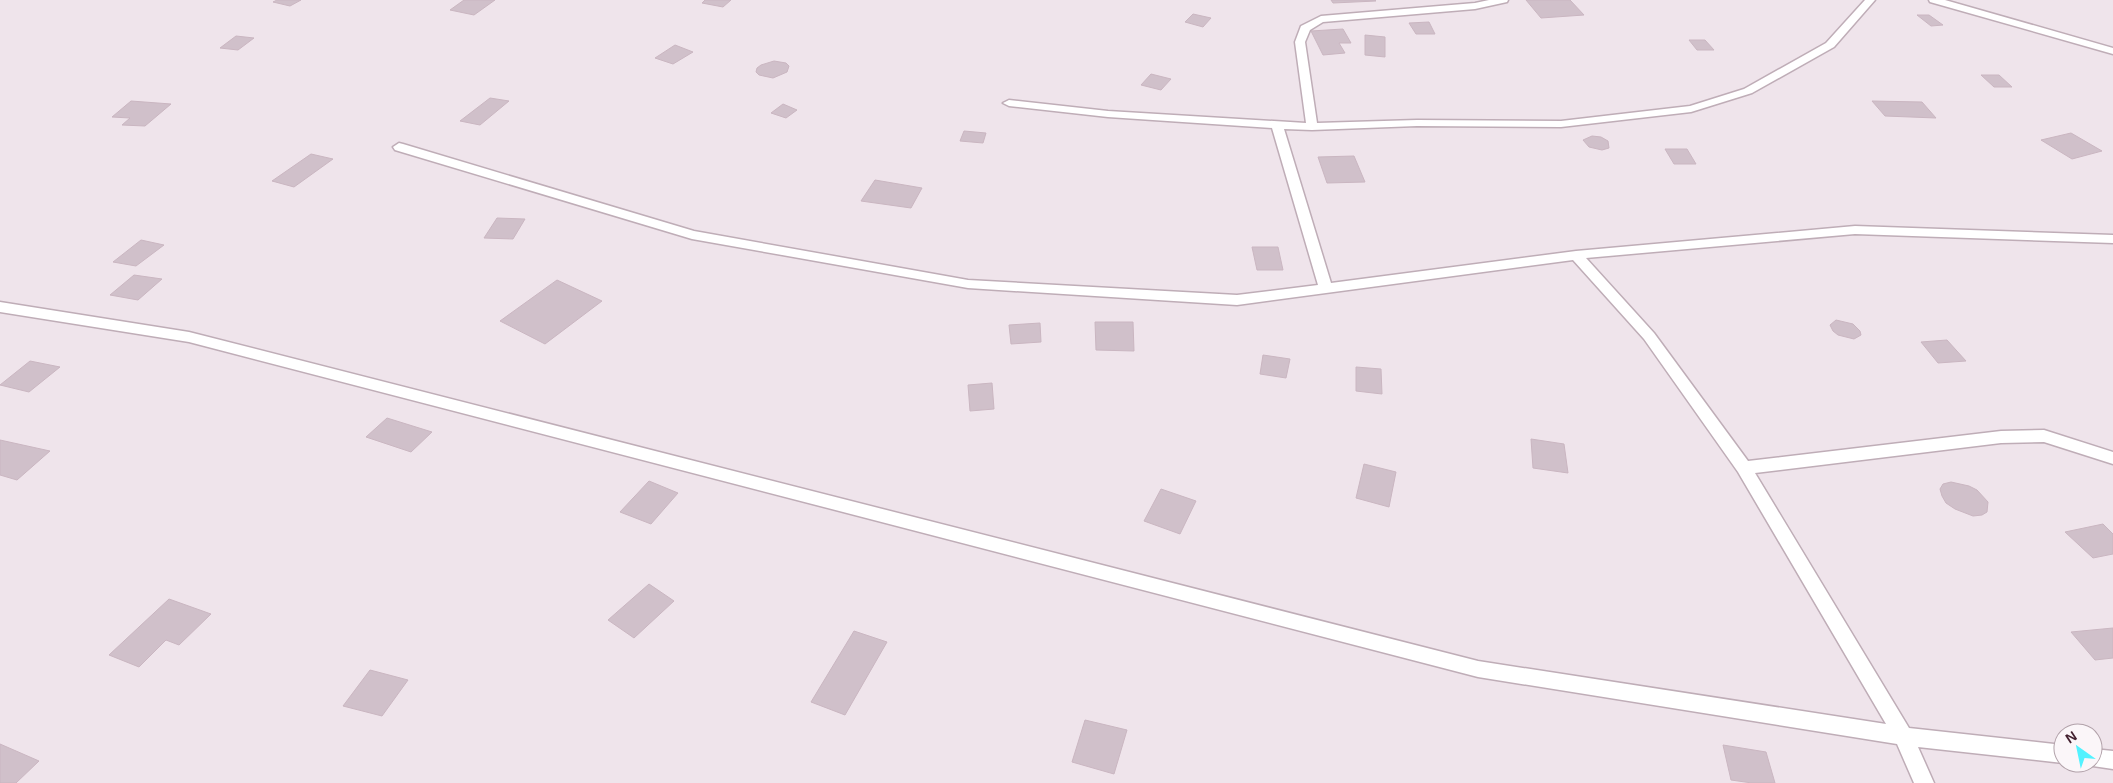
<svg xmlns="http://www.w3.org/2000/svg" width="2113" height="783" font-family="Arial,sans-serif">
<rect width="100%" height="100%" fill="#efe4eb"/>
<path fill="#d0c0ca" stroke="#cab6c1" d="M 277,0 L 301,0 L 290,6 L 273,2 Z
M 464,0 L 495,0 L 474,15 L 450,10 Z
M 705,0 L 731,0 L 723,7 L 702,3 Z
M 1331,0 L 1375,0 L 1376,1 L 1333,3 Z
M 1526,0 L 1570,0 L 1584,15 L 1541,18 Z
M 1193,14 L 1211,18 L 1203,27 L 1185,22 Z
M 1917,15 L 1929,15 L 1943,25 L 1931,26 Z
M 1429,22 L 1435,34 L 1416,34 L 1409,23 Z
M 1343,29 L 1351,43 L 1339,43 L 1345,53 L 1323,55 L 1311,31 Z
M 1365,35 L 1385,37 L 1385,57 L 1365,55 Z
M 236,36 L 254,38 L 238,50 L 220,48 Z
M 1689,40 L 1705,40 L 1714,50 L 1697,50 Z
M 675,45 L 693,52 L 673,64 L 655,58 Z
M 774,61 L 786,63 L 789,66 L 787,72 L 773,78 L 759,75 L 756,72 L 757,68 L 761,65 Z
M 1151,74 L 1171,79 L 1161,90 L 1141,85 Z
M 1981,75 L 1999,75 L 2012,87 L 1994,87 Z
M 490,98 L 509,101 L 480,125 L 460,121 Z
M 131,101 L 171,104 L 145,126 L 122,125 L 130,118 L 112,117 Z
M 1872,101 L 1922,102 L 1936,118 L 1885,116 Z
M 783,104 L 797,110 L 786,118 L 771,113 Z
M 964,131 L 986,133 L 983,143 L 960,141 Z
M 2071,133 L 2102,151 L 2072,159 L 2041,140 Z
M 1592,136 L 1601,137 L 1608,141 L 1609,148 L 1602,150 L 1589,147 L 1583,140 Z
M 1665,149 L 1687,149 L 1696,164 L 1674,164 Z
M 311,154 L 333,159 L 294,187 L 272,181 Z
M 1354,156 L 1365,182 L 1327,183 L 1318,157 Z
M 875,180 L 922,188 L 911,208 L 861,201 Z
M 497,218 L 525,219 L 513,239 L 484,238 Z
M 141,240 L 164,245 L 136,266 L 113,262 Z
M 1252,247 L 1278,247 L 1283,270 L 1257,270 Z
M 134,275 L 162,279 L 138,300 L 110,295 Z
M 557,280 L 602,301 L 545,344 L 500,321 Z
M 1836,320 L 1853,324 L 1860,331 L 1861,335 L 1854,339 L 1838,335 L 1833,331 L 1830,325 Z
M 1095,322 L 1133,322 L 1134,351 L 1096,350 Z
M 1040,323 L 1041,342 L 1011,344 L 1009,325 Z
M 1947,340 L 1966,361 L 1938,363 L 1921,342 Z
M 1263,355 L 1290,359 L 1286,378 L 1260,374 Z
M 30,361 L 60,367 L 29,392 L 0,385 Z
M 1356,367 L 1381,369 L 1382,394 L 1356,391 Z
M 992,383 L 994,409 L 970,411 L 968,385 Z
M 387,418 L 432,432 L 411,452 L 366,437 Z
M 1531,439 L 1564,444 L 1568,473 L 1533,468 Z
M 0,440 L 50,451 L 17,480 L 0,475 Z
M 1364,464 L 1396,472 L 1389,507 L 1356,498 Z
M 649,481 L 678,493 L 651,524 L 620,512 Z
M 1951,482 L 1969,486 L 1977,490 L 1988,502 L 1987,512 L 1982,515 L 1973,516 L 1955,509 L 1946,503 L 1942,496 L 1940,489 L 1943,484 Z
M 1161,489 L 1196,501 L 1180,534 L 1144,521 Z
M 2103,524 L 2113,534 L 2113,554 L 2093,558 L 2065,532 Z
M 649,584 L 674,601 L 634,638 L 608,620 Z
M 169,599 L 211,614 L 179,645 L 166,640 L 139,667 L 109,655 Z
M 2113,628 L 2113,658 L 2095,660 L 2071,632 Z
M 854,631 L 887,642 L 845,715 L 811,702 Z
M 370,670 L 408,680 L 382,716 L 343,706 Z
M 1085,720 L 1127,730 L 1114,774 L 1072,762 Z
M 0,744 L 39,761 L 16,783 L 0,783 Z
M 1723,745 L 1766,752 L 1775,783 L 1752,783 L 1731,780 Z"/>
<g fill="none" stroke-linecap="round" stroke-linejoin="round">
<g stroke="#bfadb7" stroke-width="3">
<path id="street" d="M 1489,0 L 1508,0 L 1507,2 L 1475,9 L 1323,22 L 1310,30 L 1305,42 L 1317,123 L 1417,120 L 1561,121 L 1690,106 L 1744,89 L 1826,43 L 1865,0 L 1875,0 L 1834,47 L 1752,93 L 1691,112 L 1561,127 L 1417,126 L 1312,130 L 1284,129 L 1331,283 L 1576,251 L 1855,226 L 2113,235 L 2113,243 L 1855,234 L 1586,258 L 1654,333 L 1748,461 L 2001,431 L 2044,430 L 2113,452 L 2113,464 L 2044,442 L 2001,443 L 1755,473 L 1909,728 L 2063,745 L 2063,763 L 1918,747 L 1934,783 L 1914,783 L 1897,744 L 1478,677 L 189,342 L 0,312 L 0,302 L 189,332 L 1478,661 L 1886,724 L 1738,472 L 1644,339 L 1573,260 L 1237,305 L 968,288 L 692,239 L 395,150 L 393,147 L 399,143 L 403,144 L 694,231 L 968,280 L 1237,295 L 1318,285 L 1272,128 L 1108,117 L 1009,106 L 1003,103 L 1009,100 L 1108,111 L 1306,123 L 1295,42 L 1301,26 L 1321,16 L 1475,3 Z
M 1929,0 L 1945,0 L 2113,48 L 2113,54 L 1930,2 Z
M 2093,749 L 2113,751 L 2113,769 L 2086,765 L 2085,763 L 2093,763 Z"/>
</g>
<use href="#street" fill="#fff" fill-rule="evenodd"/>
</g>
<g transform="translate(2078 748) rotate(327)"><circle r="24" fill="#fbf6f9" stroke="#b1a1a9"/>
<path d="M0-4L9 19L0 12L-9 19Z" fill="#52f2ff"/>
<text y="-8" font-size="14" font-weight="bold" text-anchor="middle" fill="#432130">N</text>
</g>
</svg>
